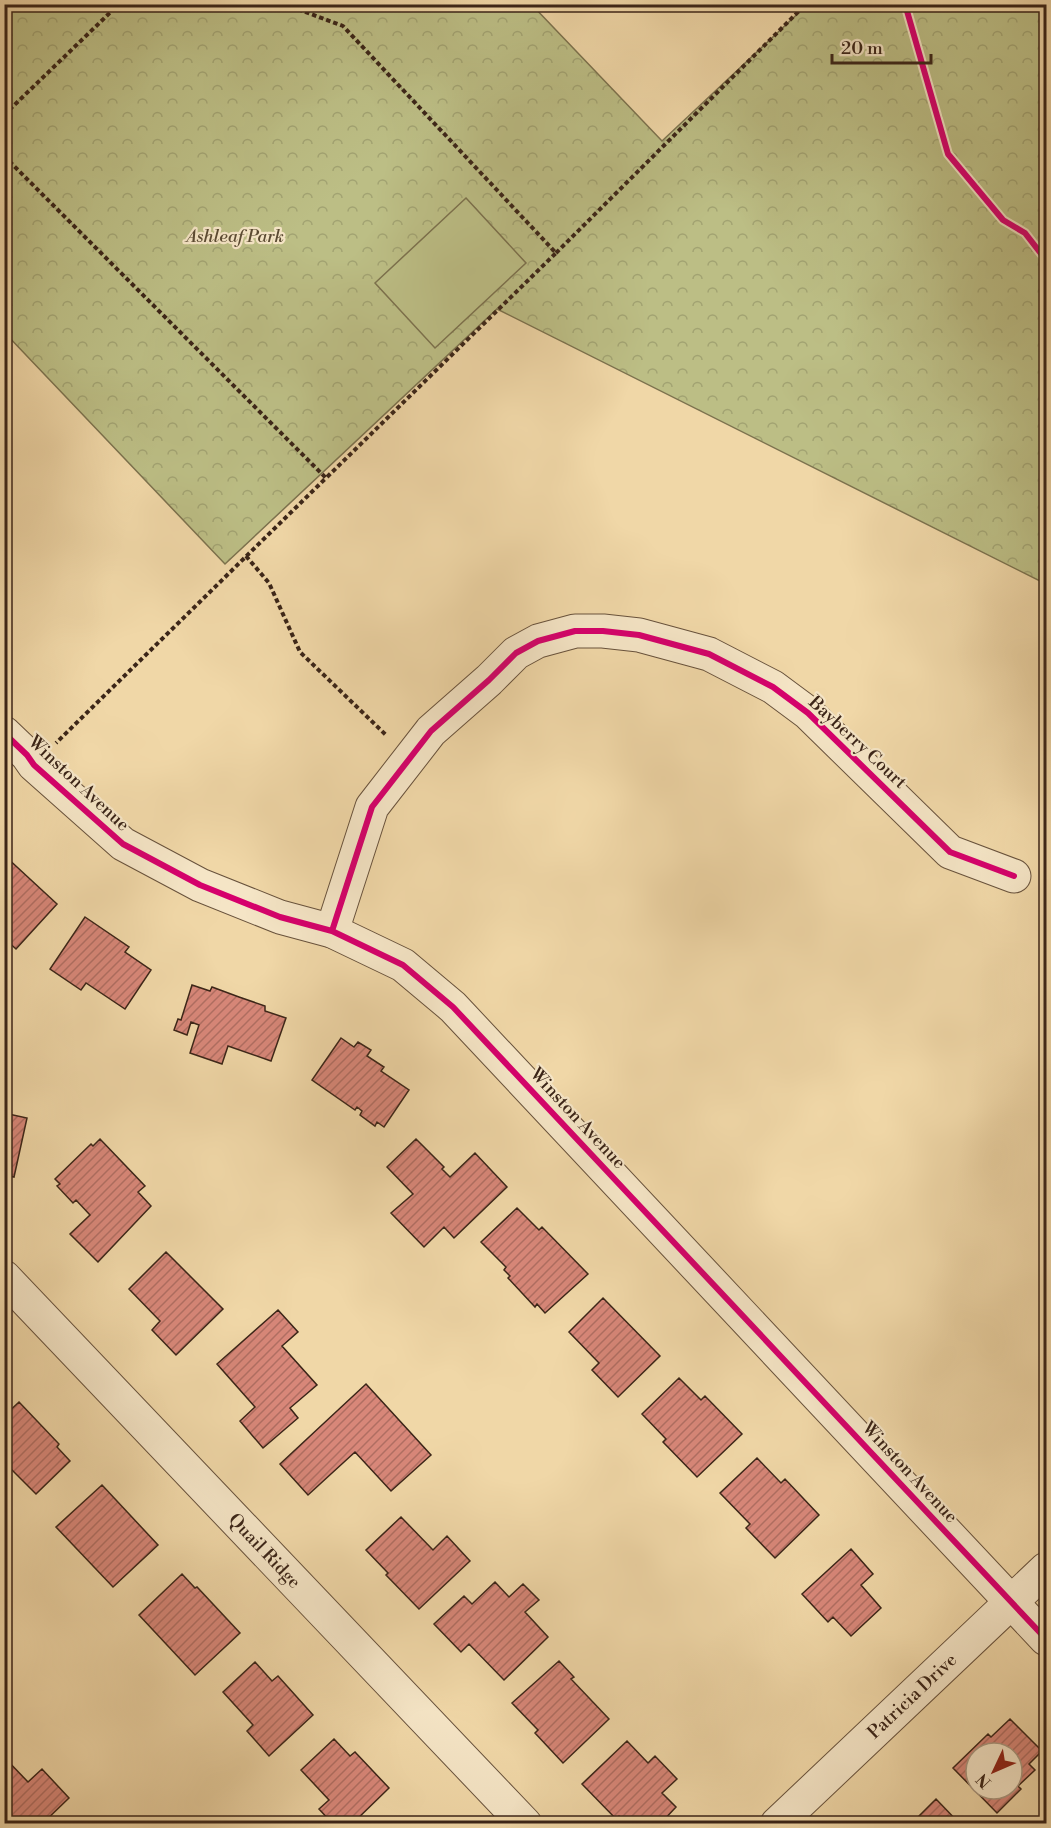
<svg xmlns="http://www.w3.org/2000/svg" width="1051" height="1828" font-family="'Libre Bodoni',serif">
<defs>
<pattern id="park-crowns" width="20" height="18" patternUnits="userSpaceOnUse" patternTransform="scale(1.5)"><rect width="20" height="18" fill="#bcbe85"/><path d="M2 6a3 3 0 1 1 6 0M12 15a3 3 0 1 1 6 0" fill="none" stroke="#a2a372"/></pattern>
<pattern id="building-hatch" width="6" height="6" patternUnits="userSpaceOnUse" patternTransform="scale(1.5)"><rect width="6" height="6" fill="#d88779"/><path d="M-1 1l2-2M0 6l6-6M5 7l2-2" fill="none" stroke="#b06e62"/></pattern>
</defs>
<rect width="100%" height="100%" fill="#f0d7a7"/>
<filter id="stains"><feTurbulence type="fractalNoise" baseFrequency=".00333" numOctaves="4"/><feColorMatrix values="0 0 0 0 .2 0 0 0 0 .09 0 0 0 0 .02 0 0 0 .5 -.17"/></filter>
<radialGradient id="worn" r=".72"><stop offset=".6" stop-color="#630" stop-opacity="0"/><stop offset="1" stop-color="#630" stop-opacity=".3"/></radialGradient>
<path fill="url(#park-crowns)" stroke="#7c724e" stroke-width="1.5" d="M 5,5 L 532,5 L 662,141 L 807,5 L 1046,5 L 1046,584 L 497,309 L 225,564 L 5,333 Z"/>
<path fill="#bcbe85" stroke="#7c724e" stroke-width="1.5" d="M 466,198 L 526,263 L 435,348 L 375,283 Z"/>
<path fill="url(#building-hatch)" stroke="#3b2518" stroke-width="1.5" fill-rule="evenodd" d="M 4,855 L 57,904 L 16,949 L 4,938 Z
M 85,917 L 129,947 L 125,952 L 151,970 L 125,1009 L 86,983 L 81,990 L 50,969 Z
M 192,985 L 210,991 L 212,987 L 239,997 L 265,1006 L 265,1011 L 286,1018 L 271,1061 L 228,1046 L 222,1064 L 190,1053 L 199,1025 L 191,1022 L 187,1035 L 174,1030 L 178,1019 L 181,1020 Z
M 341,1038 L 354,1047 L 358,1042 L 371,1050 L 367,1056 L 384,1067 L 381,1071 L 409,1090 L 384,1127 L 377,1122 L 375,1126 L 360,1115 L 362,1111 L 357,1107 L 355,1110 L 312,1080 Z
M 4,1113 L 27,1118 L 14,1177 L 4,1175 Z
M 100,1139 L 145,1186 L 138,1192 L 151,1206 L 98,1262 L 70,1234 L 90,1215 L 76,1200 L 73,1203 L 57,1186 L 60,1184 L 55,1179 L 91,1144 L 93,1146 Z
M 416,1139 L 444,1167 L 442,1169 L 450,1177 L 475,1153 L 507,1187 L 454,1238 L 444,1227 L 424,1247 L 391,1213 L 413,1194 L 387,1167 Z
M 517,1208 L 539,1230 L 542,1227 L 588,1274 L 545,1313 L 537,1304 L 535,1307 L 508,1278 L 510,1276 L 504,1270 L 506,1267 L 481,1242 Z
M 166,1252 L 223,1309 L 176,1355 L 152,1330 L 160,1321 L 129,1289 Z
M 603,1298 L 660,1356 L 618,1397 L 592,1370 L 599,1363 L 569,1332 Z
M 278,1310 L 298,1332 L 282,1346 L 317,1385 L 290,1408 L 298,1418 L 263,1448 L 240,1421 L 255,1407 L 217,1364 Z
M 679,1378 L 701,1400 L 705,1396 L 742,1434 L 697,1477 L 663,1442 L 666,1439 L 642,1414 Z
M 366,1384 L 431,1455 L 391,1491 L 355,1452 L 308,1495 L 280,1464 Z
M 19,1402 L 59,1444 L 57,1447 L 70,1461 L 36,1494 L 4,1462 L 4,1416 Z
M 757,1458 L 781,1483 L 785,1479 L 819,1515 L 775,1558 L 746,1528 L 750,1524 L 720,1493 Z
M 102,1485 L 158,1545 L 113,1587 L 56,1527 Z
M 401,1517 L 433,1550 L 447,1536 L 470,1561 L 419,1609 L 386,1575 L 388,1573 L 366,1550 Z
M 851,1549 L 873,1574 L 861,1585 L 881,1608 L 851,1636 L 833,1617 L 828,1622 L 802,1594 Z
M 182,1574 L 195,1588 L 197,1587 L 240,1633 L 195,1675 L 139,1615 Z
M 495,1582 L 509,1597 L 523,1584 L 539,1600 L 525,1612 L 548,1637 L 504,1680 L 469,1644 L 461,1652 L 434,1624 L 464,1596 L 472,1604 Z
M 559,1661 L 574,1677 L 571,1679 L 609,1719 L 563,1763 L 535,1733 L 538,1730 L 512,1703 Z
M 255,1662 L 272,1681 L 278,1676 L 313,1715 L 269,1756 L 247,1731 L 253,1725 L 223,1692 Z
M 1010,1719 L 1042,1751 L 1029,1764 L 1035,1770 L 1018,1786 L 1021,1789 L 997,1813 L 953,1768 L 988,1734 L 991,1737 ZM 976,1753 L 1012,1753 L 1012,1789 L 976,1789 Z
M 334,1739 L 350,1756 L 355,1752 L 389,1788 L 352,1824 L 333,1824 L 319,1809 L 329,1800 L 301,1770 Z
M 627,1741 L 648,1763 L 655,1756 L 677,1779 L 662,1793 L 676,1807 L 660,1824 L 626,1824 L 619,1816 L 616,1819 L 582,1784 Z
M 4,1757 L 28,1782 L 42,1769 L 69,1798 L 42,1824 L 4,1824 Z
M 936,1799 L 960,1824 L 911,1824 Z"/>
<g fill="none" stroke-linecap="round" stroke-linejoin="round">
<g stroke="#68523c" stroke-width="35">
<g id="minor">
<path d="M 4,733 L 27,755 L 34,765 L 123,844 L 200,885 L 280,917 L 332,931 L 403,965 L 453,1007 L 1046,1639"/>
<path d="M 332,931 L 372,807 L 431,731 L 489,680 L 516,653 L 538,641 L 575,631 L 603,631 L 639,635 L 709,654 L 773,687 L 808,713 L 950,852 L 1014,876"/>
<path id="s1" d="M 4,1277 L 525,1824"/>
<path id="s2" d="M 777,1824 L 1046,1569"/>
</g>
</g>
<path stroke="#3b2518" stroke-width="4" stroke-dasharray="4.5 3" stroke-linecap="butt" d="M 284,4 L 343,26 L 556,253 L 326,478
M 4,115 L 119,4
M 4,156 L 326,478 L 56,743
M 556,253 L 806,4
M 246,556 L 269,583 L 300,652 L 386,735"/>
<use href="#minor" stroke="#f5e5c6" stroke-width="33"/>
<g stroke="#f5e5c6" stroke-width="10">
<path id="cycleway" d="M 905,4 L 948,154 L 1003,220 L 1025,233 L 1046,260
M 4,733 L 27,755 L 34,765 L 123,844 L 200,885 L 280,917 L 332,931 L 403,965 L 453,1007 L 1046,1639
M 332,931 L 372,807 L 431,731 L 489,680 L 516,653 L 538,641 L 575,631 L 603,631 L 639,635 L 709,654 L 773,687 L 808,713 L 950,852 L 1014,876"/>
</g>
<use href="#cycleway" stroke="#d6006c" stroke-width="6"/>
</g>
<g text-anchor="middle" stroke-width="4.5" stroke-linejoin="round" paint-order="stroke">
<g font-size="18" font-style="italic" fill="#5b4b33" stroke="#f5e5c6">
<text x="235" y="242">Ashleaf Park</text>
</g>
<g font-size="18" fill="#3b2518" stroke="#f5e5c6">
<text transform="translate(858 742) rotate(43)" y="6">Bayberry Court</text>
<text transform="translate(79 783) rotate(43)" y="6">Winston Avenue</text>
<text transform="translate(578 1118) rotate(47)" y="6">Winston Avenue</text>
<text transform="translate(910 1472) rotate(47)" y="6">Winston Avenue</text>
<text dy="6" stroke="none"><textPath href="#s1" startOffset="378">Quail Ridge</textPath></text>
<text dy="6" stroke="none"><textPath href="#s2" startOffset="186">Patricia Drive</textPath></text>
</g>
</g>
<rect width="1051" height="1828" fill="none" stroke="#f0d7a7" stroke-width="24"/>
<rect x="6" y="6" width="1039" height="1816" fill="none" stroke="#3b2518" stroke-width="3"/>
<rect x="12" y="12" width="1027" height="1804" fill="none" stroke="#3b2518" stroke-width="1.5"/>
<g transform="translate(994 1771) rotate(226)"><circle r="28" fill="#f5e5c6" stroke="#ab9880" stroke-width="1.5"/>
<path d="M0-4.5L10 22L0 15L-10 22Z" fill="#8f2418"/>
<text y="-9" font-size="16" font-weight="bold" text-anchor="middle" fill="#3b2518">N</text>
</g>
<path d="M832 54v9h99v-9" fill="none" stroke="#3b2518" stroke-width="3"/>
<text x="841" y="54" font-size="18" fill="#3b2518" stroke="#f5e5c6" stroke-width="4.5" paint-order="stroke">20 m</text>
<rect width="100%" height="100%" filter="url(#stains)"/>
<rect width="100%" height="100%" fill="url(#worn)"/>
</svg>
